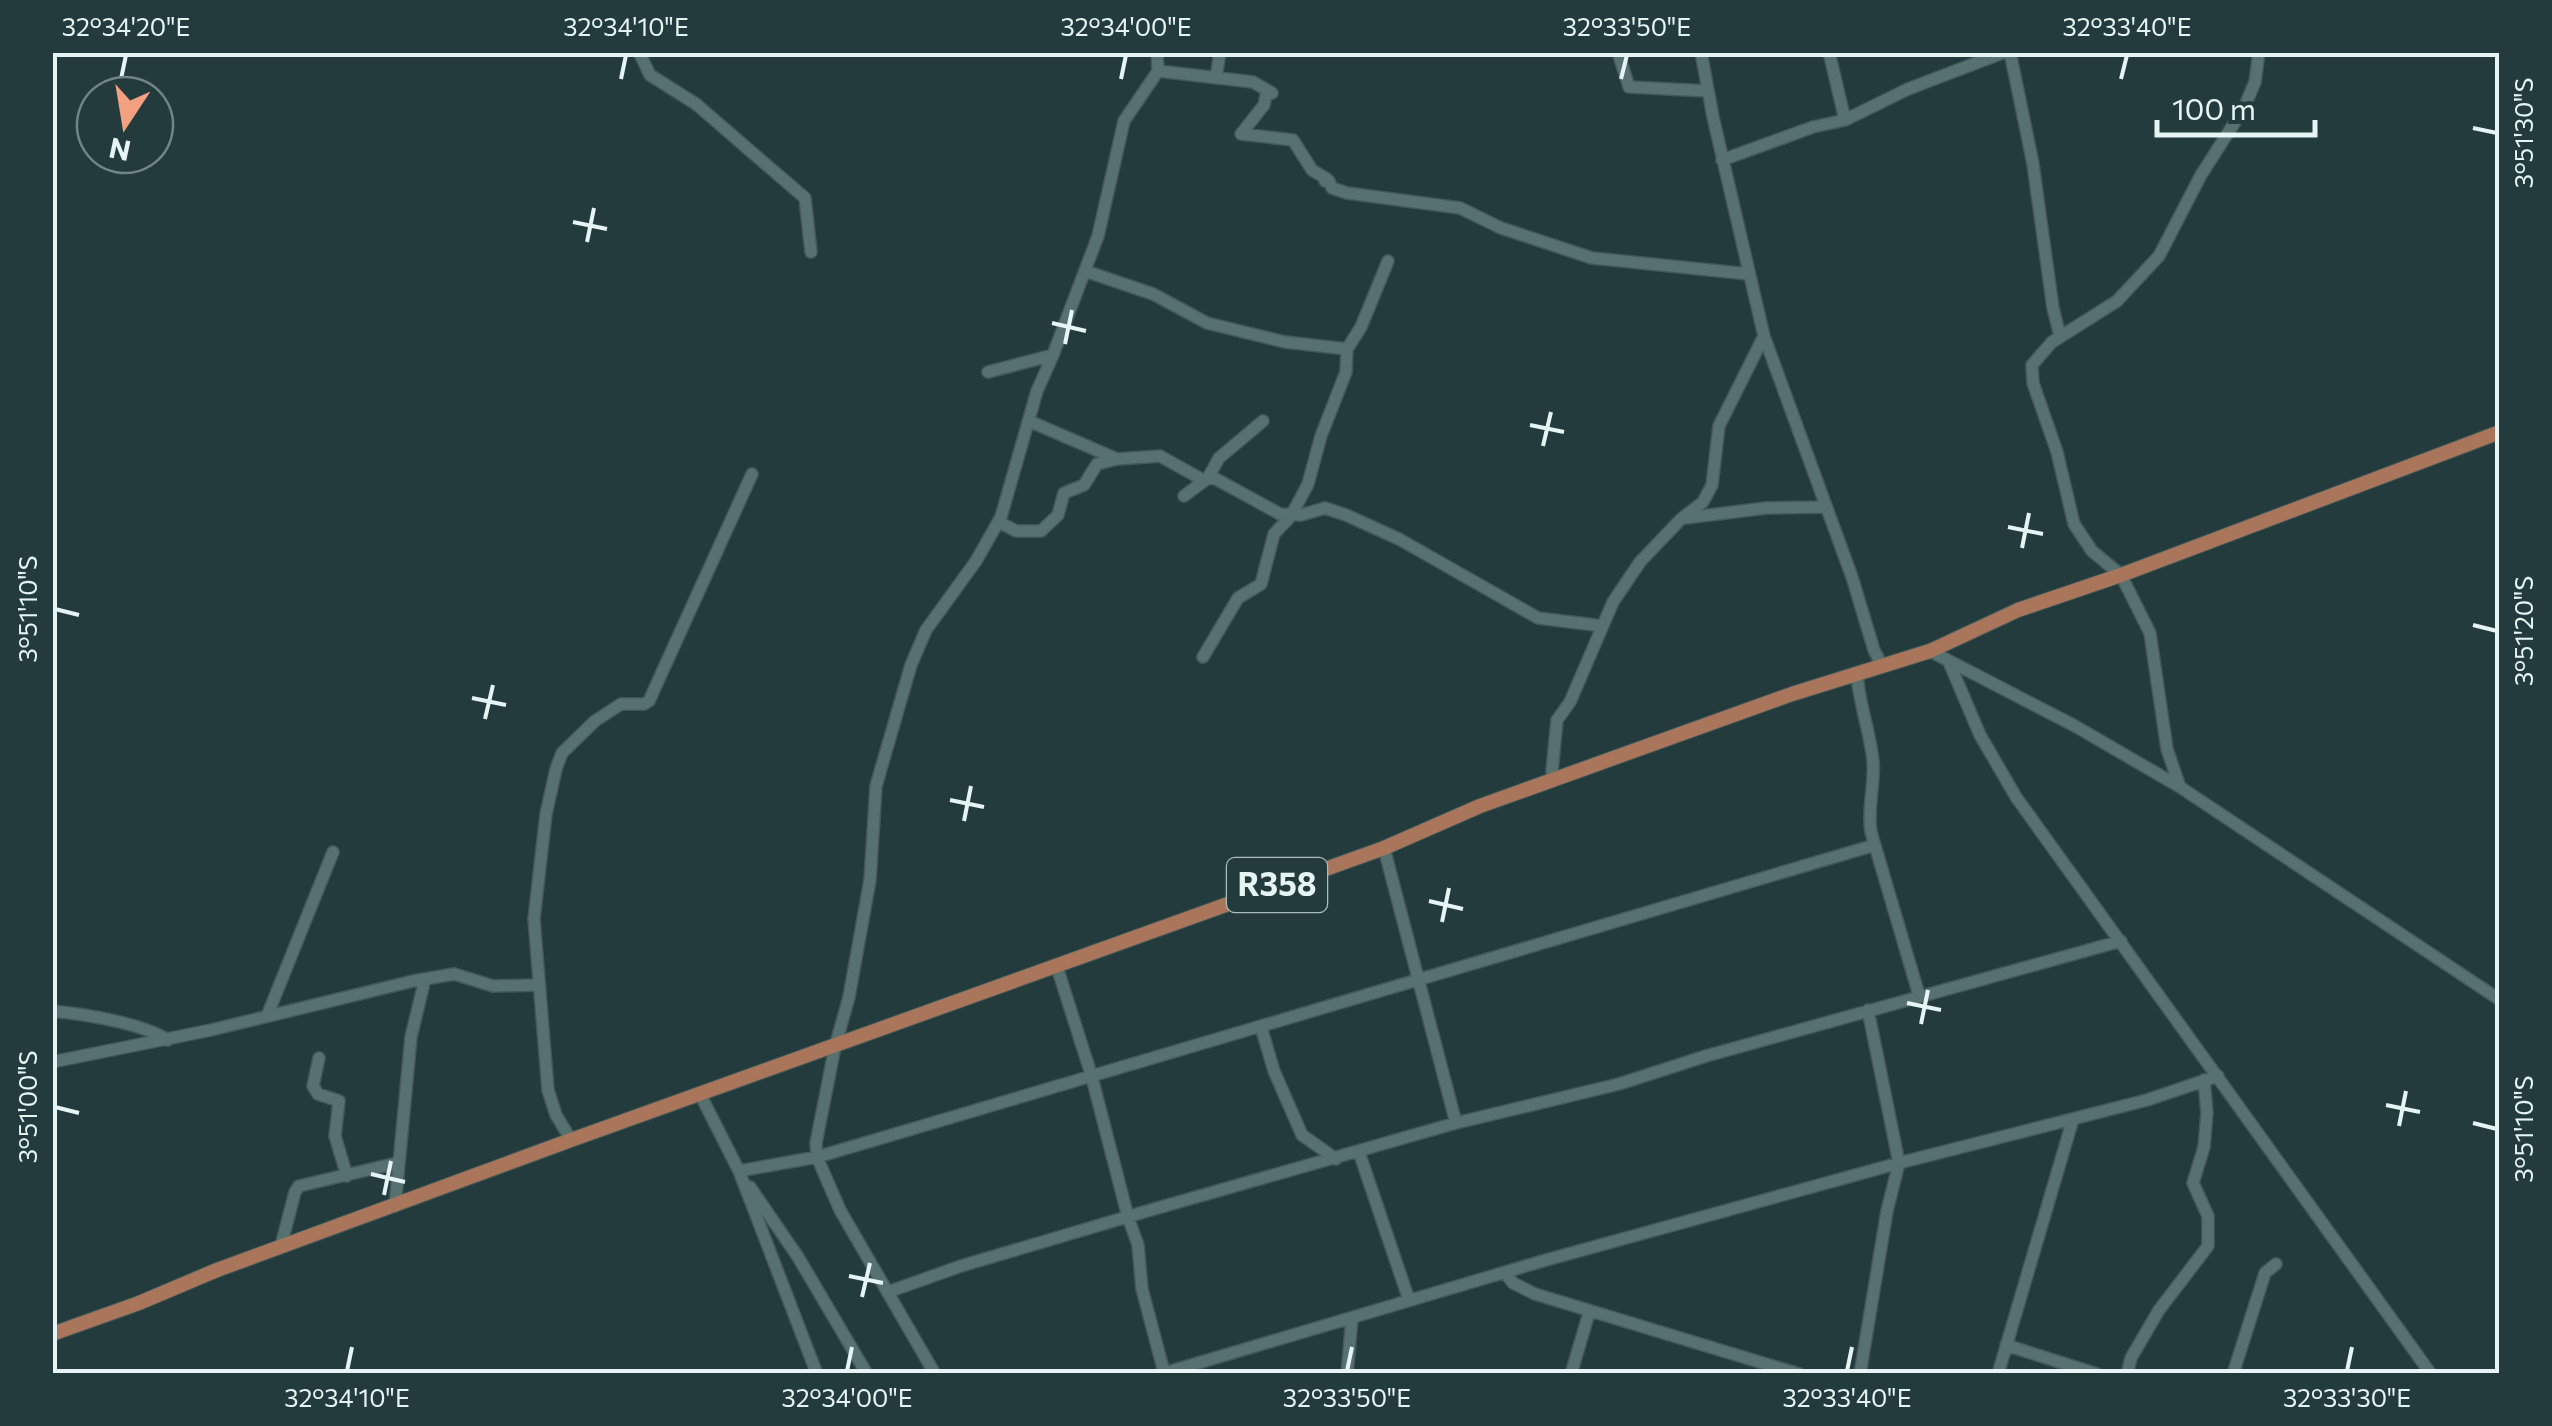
<svg xmlns="http://www.w3.org/2000/svg" width="2552" height="1426" font-family="Commissioner,sans-serif">
<rect width="100%" height="100%" fill="#233b3c"/>
<g fill="none" stroke-linecap="round" stroke-linejoin="round">
<g stroke="#435959" stroke-width="14">
<path id="minor" d="M 639,52 L 650,75 L 696,104 L 805,198 L 811,252
M 1618,52 L 1629,87 L 1708,91
M 1701,52 L 1713,117 L 1764,336 L 1852,577 L 1874,650 L 1882,666
M 1829,52 L 1845,120
M 2010,52 L 2033,164 L 2053,308 L 2060,336
M 1158,71 L 1253,82 L 1272,93 L 1266,95 L 1264,105 L 1241,134 L 1293,140 L 1312,170 L 1327,179 L 1325,181 L 1329,181 L 1332,188 L 1347,193 L 1460,208 L 1501,228 L 1592,258 L 1749,274
M 1216,78 L 1220,52
M 1722,160 L 1813,127 L 1845,120 L 1908,89 L 2005,52
M 1085,271 L 1153,294 L 1207,323 L 1285,342 L 1347,349 L 1361,327 L 1388,261
M 988,372 L 1053,355
M 1029,421 L 1117,459 L 1160,456 L 1203,480
M 1208,478 L 1219,458 L 1263,421
M 1184,496 L 1208,478 L 1216,479 L 1280,514 L 1301,515 L 1325,508 L 1346,515 L 1399,539 L 1538,618 L 1603,626
M 1685,518 L 1766,508 L 1826,507
M 999,522 L 1016,531 L 1041,531 L 1058,515 L 1064,493 L 1084,485 L 1097,464 L 1117,459
M 1930,651 L 2075,726 L 2180,787 L 2500,1000
M 1203,657 L 1238,598 L 1261,584 L 1274,534 L 1291,516 L 1308,484 L 1321,436 L 1346,372 L 1347,349
M 1949,662 L 1980,735 L 2016,797 L 2431,1374
M 1857,674 C 1859,704 1870,731 1873,761 C 1875,785 1867,809 1871,832 L 1919,995
M 1554,780 L 1552,771 L 1557,720 L 1570,702 L 1613,602 L 1640,562 L 1681,519 L 1703,502 L 1712,485 L 1719,426 L 1764,336
M 2180,787 L 2167,749 L 2150,633 L 2121,575 L 2092,551 L 2074,524 L 2057,452 L 2033,383 L 2032,365 L 2052,342 L 2117,301 L 2159,256 L 2201,175 L 2244,108 L 2255,82 L 2259,52
M 1384,848 L 1456,1123
M 1057,967 L 1091,1074 L 1128,1217 L 1138,1245 L 1142,1289 L 1164,1372
M 52,1011 C 84,1014 141,1023 168,1040
M 267,1016 L 333,852
M 1261,1027 L 1274,1071 L 1302,1135 L 1336,1159
M 319,1058 L 313,1086 L 318,1094 L 339,1101 L 335,1136 L 347,1176
M 52,1062 L 211,1030 L 413,981 L 454,974 L 493,986 L 537,985
M 701,1096 L 739,1171 L 817,1374
M 571,1140 L 556,1115 L 548,1090 L 534,919 L 546,814 L 556,769 L 562,753 L 595,721 L 621,704 L 644,704 L 649,701 L 752,474
M 1359,1152 L 1409,1300
M 739,1171 L 817,1157 L 1875,845
M 750,1187 L 798,1257 L 867,1374
M 395,1206 L 411,1037 L 425,979
M 281,1246 L 295,1192 L 299,1186 L 397,1163
M 1506,1274 L 1513,1283 L 1535,1294 L 1799,1374
M 888,1292 L 961,1266 L 1154,1209 L 1456,1123 L 1619,1084 L 1706,1056 L 2121,941
M 2006,1345 L 2097,1374
M 935,1374 L 840,1210 L 817,1157 L 816,1143 L 835,1047 L 849,997 L 870,880 L 876,786 L 911,665 L 926,630 L 976,561 L 1001,517 L 1037,391 L 1053,355 L 1098,236 L 1124,121 L 1158,71 L 1157,52
M 1161,1374 L 1546,1260 L 1899,1163 L 2147,1100 L 2218,1076
M 1347,1374 L 1352,1318
M 1571,1374 L 1589,1313
M 1860,1374 L 1887,1211 L 1899,1163 L 1868,1010
M 1998,1374 L 2073,1119
M 2127,1374 L 2131,1358 L 2159,1310 L 2208,1246 L 2208,1216 L 2193,1183 L 2204,1147 L 2207,1113 L 2204,1080
M 2233,1374 L 2265,1273 L 2276,1264"/>
</g>
<g stroke="#435959" stroke-width="16">
<path id="major" d="M 52,1334 L 139,1303 L 217,1270 L 571,1140 L 1384,848 L 1480,806 L 1792,694 L 1930,651 L 2018,610 L 2121,575 L 2500,432"/>
</g>
<use href="#minor" stroke="#577171" stroke-width="11"/>
<use href="#major" stroke="#aa765b" stroke-width="14"/>
</g>
<path fill="none" stroke="#e6f4f4" stroke-width="4" d="M 121,79 L 126,55M 621,79 L 626,55M 1121,79 L 1126,55M 1621,79 L 1627,55M 2121,79 L 2127,55M 2473,128 L 2497,133M 573,222 L 607,229M 587,242 L 594,208M 1052,323 L 1086,331M 1065,344 L 1072,310M 1530,425 L 1564,432M 1543,446 L 1551,412M 2008,527 L 2043,534M 2022,548 L 2029,513M 55,609 L 79,615M 2473,625 L 2497,631M 472,698 L 506,705M 485,719 L 493,685M 950,800 L 984,807M 964,821 L 971,786M 1429,901 L 1463,909M 1442,922 L 1449,888M 1907,1003 L 1941,1010M 1921,1024 L 1928,990M 2386,1105 L 2420,1112M 55,1107 L 79,1113M 2473,1123 L 2497,1129M 2399,1126 L 2406,1091M 371,1174 L 405,1182M 384,1195 L 391,1161M 849,1276 L 883,1283M 862,1297 L 870,1263M 347,1371 L 352,1347M 847,1371 L 852,1347M 1347,1371 L 1352,1347M 1847,1371 L 1852,1347M 2347,1371 L 2352,1347"/>
<g text-anchor="middle" stroke-width="10" stroke-linejoin="round" paint-order="stroke">
<rect fill="#233b3c" stroke="#acbcbd" stroke-width="2.5" x="1227" y="858" width="100" height="54" rx="8"/>
<g font-size="32" font-weight="bold" fill="#e6f4f4">
<text x="1277" y="896">R358</text>
</g>
</g>
<rect width="2552" height="1426" fill="none" stroke="#233b3c" stroke-width="110"/>
<g transform="translate(125 125) rotate(192)"><circle r="48" fill="#233b3c" stroke="#718586" stroke-width="2.5"/>
<path d="M0-8L18 38L0 25L-18 38Z" fill="#f2a07f"/>
<text y="-15" font-size="28" font-weight="bold" text-anchor="middle" fill="#e6f4f4">N</text>
</g>
<path d="M2157 120v15h158v-15" fill="none" stroke="#e6f4f4" stroke-width="5"/>
<text x="2172" y="120" font-size="30" fill="#e6f4f4" stroke="#233b3c" stroke-width="8" paint-order="stroke">100 m</text>
<rect x="55" y="55" width="2442" height="1316" fill="none" stroke="#e6f4f4" stroke-width="4"/>
<g font-size="25" text-anchor="middle" fill="#e6f4f4">
<text x="126" y="36">32°34'20"E</text>
<text x="626" y="36">32°34'10"E</text>
<text x="1126" y="36">32°34'00"E</text>
<text x="1627" y="36">32°33'50"E</text>
<text x="2127" y="36">32°33'40"E</text>
<text transform="translate(2524 133) rotate(-90)" y="9">3°51'30"S</text>
<text transform="translate(28 609) rotate(-90)" y="9">3°51'10"S</text>
<text transform="translate(2524 631) rotate(-90)" y="9">3°51'20"S</text>
<text transform="translate(28 1107) rotate(-90)" y="9">3°51'00"S</text>
<text transform="translate(2524 1129) rotate(-90)" y="9">3°51'10"S</text>
<text x="347" y="1407">32°34'10"E</text>
<text x="847" y="1407">32°34'00"E</text>
<text x="1347" y="1407">32°33'50"E</text>
<text x="1847" y="1407">32°33'40"E</text>
<text x="2347" y="1407">32°33'30"E</text>
</g>
</svg>
